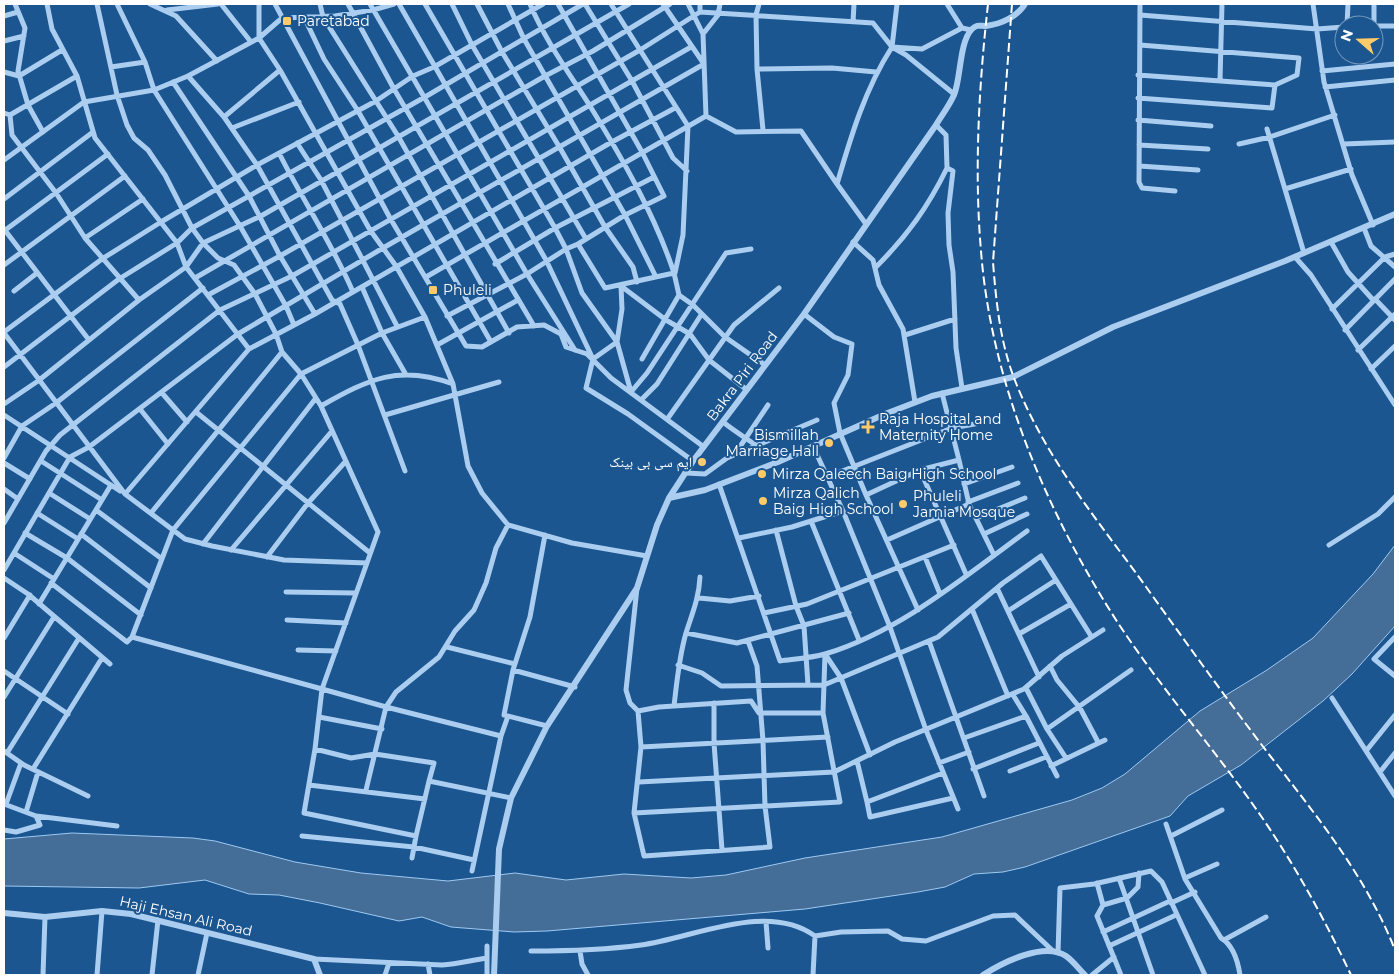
<svg xmlns="http://www.w3.org/2000/svg" width="1399" height="979" font-family="Montserrat,'Noto Naskh Arabic',sans-serif">
<rect width="100%" height="100%" fill="#1b5691"/>
<path fill="#446d97" stroke="#9ec9f1" d="M 1395,545 L 1395,626 L 1352,674 L 1323,701 L 1241,765 L 1188,796 L 1170,816 L 1025,867 L 1003,872 L 974,874 L 945,887 L 918,892 L 805,909 L 547,931 L 514,932 L 451,927 L 422,917 L 399,921 L 320,903 L 279,895 L 249,894 L 205,880 L 139,888 L 4,886 L 4,839 L 72,833 L 193,838 L 215,841 L 295,862 L 361,873 L 448,881 L 515,873 L 566,880 L 624,874 L 691,878 L 726,875 L 805,858 L 942,837 L 1072,800 L 1102,788 L 1125,774 L 1200,711 L 1267,670 L 1313,638 L 1373,574 Z"/>
<g fill="none" stroke-linecap="round" stroke-linejoin="round">
<path stroke="#abcdef" stroke-width="5" d="M 15,4 L 25,28 L 18,71 L 28,105 L 43,132
M 97,4 L 117,95 L 127,125 L 134,138 L 148,150 L 165,175 L 192,228 L 203,243 L 218,258 L 234,265 L 255,294 L 276,334 L 282,352 L 301,374 L 321,406
M 117,4 L 145,62 L 154,90 L 240,226 L 286,306 L 294,325
M 150,4 L 176,16 L 217,61
M 221,4 L 251,42
M 259,4 L 259,38 L 280,70 L 370,230 L 396,266 L 425,317 L 453,384 L 468,466 L 482,493 L 508,525
M 275,4 L 390,218 L 466,346 L 482,347 L 517,327 L 544,325 L 561,334 L 566,347 L 587,354 L 611,378 L 704,447
M 320,4 L 323,17 L 398,136 L 509,333
M 348,4 L 394,89 L 534,326
M 370,4 L 527,274 L 575,350
M 399,4 L 546,260 L 593,359 L 586,388 L 628,414 L 693,461
M 425,4 L 555,228 L 566,249 L 582,293 L 617,342 L 631,392
M 452,4 L 472,45 L 586,239
M 477,4 L 502,52 L 560,148 L 605,227 L 633,267 L 637,282
M 508,4 L 524,39 L 625,215 L 656,277
M 530,4 C 545,40 569,73 590,106 C 622,158 655,215 674,273
M 585,4 L 632,81 L 673,158 L 687,171
M 611,4 L 688,126 L 683,235 L 675,273
M 688,4 L 703,34 L 706,116 L 736,132 L 801,131 L 837,184
M 759,4 L 756,15 L 757,69 L 832,68 L 876,72
M 947,4 L 962,28
M 1140,4 L 1139,182 L 1142,188 L 1175,191
M 1313,4 L 1324,82 L 1352,175 L 1373,225
M 167,10 L 218,4
M 700,12 L 700,4
M 1140,15 L 1317,29 L 1344,27
M 4,16 L 18,12
M 304,17 L 324,59 L 358,111 L 491,342
M 853,22 L 854,4
M 1347,25 L 1348,4
M 1374,26 L 1374,4
M 1376,26 L 1395,26
M 703,34 L 718,15 L 720,4
M 4,41 L 24,36
M 892,47 L 897,4
M 111,67 L 145,62
M 757,69 L 763,130
M 1322,71 L 1395,64
M 4,72 L 19,76 L 62,50
M 1138,75 L 1275,85 L 1297,75 L 1299,58 L 1140,45
M 77,76 L 95,138 L 177,243 L 186,267 L 249,349
M 188,76 L 224,117 L 257,165 L 332,300 L 340,304 L 358,345 L 405,471
M 1220,80 L 1222,4
M 173,82 L 249,196 L 280,256 L 315,314
M 1325,87 L 1395,80
M 1138,98 L 1272,108 L 1275,85
M 4,113 L 10,115 L 77,76 L 52,29 L 47,4
M 10,115 L 12,135 L 56,193 L 85,238 L 139,300
M 224,117 L 280,70
M 1138,120 L 1211,126
M 936,125 L 946,135 L 947,168 L 953,171 L 948,213 L 949,245 L 953,272 L 956,348 L 962,388
M 232,128 L 299,102
M 1267,129 L 1304,253
M 297,143 L 321,180 L 397,326
M 1239,144 L 1270,137 L 1335,115
M 1344,144 L 1395,142
M 1139,145 L 1208,149
M 279,153 C 302,199 333,245 353,292
M 4,160 L 84,102 L 154,90 L 188,76 L 259,38 L 282,18 L 335,16 L 373,10 L 394,4
M 1139,166 L 1198,170
M 1285,189 L 1351,169
M 4,199 L 93,132
M 866,224 L 837,184 C 851,136 865,89 892,47 L 922,49 L 962,28 L 971,30
M 1364,228 L 1371,246 L 1395,267
M 4,229 L 89,340
M 4,231 L 108,154
M 85,238 L 143,199
M 853,242 L 873,260 L 879,285 L 903,329 L 915,402
M 1331,242 L 1348,272 L 1374,301
M 578,244 L 605,288 L 674,273 L 679,295 L 693,305 L 725,337 L 765,365
M 1295,257 L 1311,275 L 1395,405
M 495,264 L 555,228 L 654,177
M 4,265 L 125,176
M 876,267 C 907,236 928,207 947,168
M 426,277 L 706,116
M 195,278 L 545,76 L 593,51 L 670,4
M 621,286 L 666,320 L 690,334 L 709,360 L 747,390
M 362,287 L 382,333 L 405,373
M 14,291 L 37,273
M 208,295 L 280,256 L 640,50 L 700,12 L 873,23 L 892,47 L 906,55 L 954,94
M 1375,299 L 1395,320
M 1332,309 L 1385,257 L 1395,254
M 804,314 L 834,337 L 852,344 L 848,375 L 834,403 L 840,433 L 866,495
M 447,316 L 527,274 L 566,249 L 578,244 L 625,215 L 664,196 L 642,152 L 558,4
M 1345,330 L 1395,279
M 4,332 L 102,259 L 161,222 L 257,165 L 376,101 L 413,76 L 434,67 L 543,4
M 4,333 L 125,494
M 905,335 L 955,319
M 437,345 L 518,300
M 1358,350 L 1395,314
M 593,359 L 617,342 L 622,309 L 621,286
M 642,359 L 679,295
M 4,367 L 119,279 L 177,243 L 192,228 L 425,97 L 583,4
M 1371,369 L 1395,346
M 631,392 L 647,373 L 726,253 L 751,249
M 162,393 L 187,422
M 942,393 L 959,460 L 920,470 L 966,574
M 642,399 L 657,384 L 701,315
M 4,404 L 38,381 L 139,300 L 186,267 L 203,243 L 261,216 L 629,4
M 140,409 L 168,444
M 196,412 L 370,553
M 4,415 L 120,491
M 385,415 L 499,382
M 668,418 L 734,325 L 779,288
M 723,422 C 742,437 761,447 778,462
M 735,454 L 768,405
M 4,458 L 22,426 L 56,403 L 203,288
M 41,461 L 102,500
M 4,463 L 30,479
M 686,473 L 705,474 L 727,458 L 817,420
M 827,477 L 952,428 L 980,423
M 719,484 L 780,661 C 795,659 811,658 825,654 C 901,631 964,577 1027,531
M 964,484 L 1012,467
M 4,489 L 18,499
M 49,493 L 90,519
M 968,502 L 1018,483
M 969,504 L 994,555
M 96,510 L 162,559
M 843,511 L 890,627 L 926,730 L 958,809
M 37,513 L 78,539
M 151,513 L 282,352
M 976,518 L 1025,498
M 811,521 L 859,640
M 4,523 L 46,451 L 60,435 L 220,310 L 292,276 L 691,47
M 776,530 L 796,606 L 804,626 L 808,685
M 25,533 L 67,558 L 141,615
M 81,534 L 151,588
M 984,534 L 1027,514
M 545,535 L 530,617 L 513,670 L 504,715 L 547,726
M 739,538 L 792,527 L 843,511 L 813,446
M 887,540 L 969,504 L 959,460
M 203,544 L 316,398
M 1329,545 L 1378,514 L 1395,497
M 231,550 L 332,431
M 14,553 L 54,579
M 267,557 L 308,503 L 346,461
M 925,557 L 940,594
M 367,563 L 284,560 L 212,546 L 185,539 L 125,494 L 249,349 L 315,314 L 610,143 L 675,108
M 4,570 L 70,457 L 89,447 L 238,334 L 383,248 L 704,64 L 663,4
M 4,578 L 28,594 L 110,664
M 51,583 L 127,642 L 132,637
M 637,588 L 626,690 L 630,703 L 638,711 L 641,747 L 634,813 L 644,856 L 770,847 L 765,806 L 763,741 L 757,666 L 748,641
M 997,588 L 1039,677
M 286,592 L 356,593
M 699,598 L 730,601 L 759,596
M 39,604 L 111,485
M 972,609 L 1008,696
M 918,610 L 866,495 L 920,470
M 1008,611 L 1056,580
M 764,613 L 807,604 L 954,545
M 287,620 L 346,623
M 686,633 L 737,643 L 849,613
M 1019,634 L 1071,604
M 1395,637 L 1374,659 L 1395,676
M 4,638 L 30,595
M 929,641 L 984,796
M 447,647 L 515,664
M 298,650 L 336,651
M 825,654 L 841,678 L 870,755
M 678,665 L 702,673 L 721,686 L 824,685 L 938,637 L 1003,583 L 1041,556 L 1091,636
M 1050,666 L 1057,680 L 1080,708 L 1098,742
M 513,670 L 575,687
M 4,671 L 68,714
M 1026,688 L 1047,729 L 1066,758
M 4,697 L 54,617
M 1332,698 L 1395,796
M 714,703 L 714,743 L 722,850
M 674,706 C 677,681 679,657 686,633 C 692,614 699,598 700,577
M 823,713 L 825,654
M 1026,716 L 1057,776
M 319,717 L 382,729
M 1047,729 L 1131,670
M 501,736 L 508,716
M 964,738 L 1026,716 L 1013,695
M 641,747 L 828,737
M 315,749 L 322,689 L 132,637 L 173,530 L 301,374 L 382,333 L 425,317
M 4,751 L 24,765 L 88,796
M 1366,751 L 1395,715
M 7,753 L 79,638
M 857,761 L 867,802 L 943,773
M 939,763 L 969,752
M 1051,766 L 1105,740
M 33,769 L 102,658
M 973,769 L 1039,743
M 1010,771 L 1046,757
M 1380,772 L 1395,753
M 639,782 L 834,772 L 895,742 L 1024,689 L 1062,656 L 1103,630
M 309,785 L 425,799
M 366,790 L 386,707 L 322,689 L 378,532 L 321,406 C 369,379 399,364 453,384
M 867,802 L 870,817 L 953,798
M 4,804 L 36,816 L 40,825 L 16,832 L 4,830
M 6,804 L 21,763
M 26,812 L 38,772
M 634,813 L 840,802 L 823,713 L 759,713 L 751,701 L 659,707 L 638,711
M 36,816 L 117,826
M 1166,824 L 1185,879 L 1221,938 C 1233,945 1238,962 1240,975
M 302,836 L 414,847 L 474,860
M 416,836 L 429,781
M 1171,836 L 1222,810
M 412,858 L 416,836 L 304,813 L 315,749 L 351,758 L 375,754 L 434,763 L 429,781 L 511,798
M 472,871 L 501,736 L 386,707 L 396,692 L 439,657 L 455,631 L 474,610 L 486,583 L 496,548 L 508,525 L 572,543 L 647,556
M 1119,878 L 1153,975
M 1185,878 L 1217,864
M 1097,883 L 1103,905 L 1097,916 L 1121,975
M 1171,903 L 1195,892
M 1103,905 L 1127,898 L 1138,887 L 1139,873
M 766,922 L 768,948
M 1103,932 L 1170,901
M 815,936 L 841,932 L 888,931 L 902,939 L 926,941 L 993,916 L 1015,915 L 1053,951
M 1224,940 L 1266,917
M 487,946 L 487,975
M 1109,946 L 1176,915
M 531,951 C 568,951 604,950 641,945 C 693,938 767,901 815,936 L 813,975
M 580,951 L 582,964 L 588,975
M 1058,953 L 1060,888 L 1094,884 L 1151,871 L 1162,882 L 1205,975
M 314,959 L 442,965 C 458,964 472,960 487,958
M 428,964 L 430,975
M 43,975 L 45,917
M 97,975 L 102,911
M 152,975 L 158,920
M 198,975 L 207,933
M 385,975 L 389,963
M 1092,975 L 1114,957"/>
<path stroke="#abcdef" stroke-width="6" d="M 669,498 L 705,490 L 778,462 L 885,414 L 932,396 L 1013,377 L 1113,327 L 1285,261 L 1395,214
M 4,913 L 45,917 L 102,911 L 131,914 L 314,959 L 320,975
M 494,975 L 499,849 L 511,798 L 547,726 L 637,588 L 657,525 L 669,498 L 693,461 L 804,314 L 936,125 C 942,115 949,106 954,95 C 961,79 959,42 972,29 C 977,24 980,26 986,26 C 1001,24 1017,17 1025,4
M 983,975 C 1002,963 1044,941 1066,956 C 1073,961 1079,969 1085,975"/>
<path stroke="#fff" stroke-width="2" stroke-dasharray="9 4" stroke-linecap="butt" d="M 988,4 C 979,85 974,170 981,251 C 991,383 1048,516 1120,626 C 1164,692 1216,751 1261,816 C 1296,867 1325,920 1351,975
M 1012,4 L 993,262 C 996,301 1000,341 1014,378 C 1042,451 1090,511 1136,573 C 1183,638 1229,703 1278,766 C 1323,824 1368,881 1395,950"/>
</g>
<g fill="#ffcb69" stroke="#1b5691" stroke-width="2">
<rect x="282" y="16" width="10" height="10" rx="2.5"/>
<rect x="428" y="285" width="10" height="10" rx="2.5"/>
<path d="M865.5 419.5h5v5h5v5h-5v5h-5v-5h-5v-5h5z"/>
<circle cx="829" cy="443" r="5"/>
<circle cx="702" cy="462" r="5"/>
<circle cx="762" cy="474" r="5"/>
<circle cx="763" cy="501" r="5"/>
<circle cx="903" cy="504" r="5"/>
</g>
<g text-anchor="middle" stroke-width="4" stroke-linejoin="round" paint-order="stroke">
<g font-size="14" fill="#fff" stroke="#1b5691" text-anchor="start">
<text x="297" y="26">Paretabad</text>
<text x="443" y="295">Phuleli</text>
<text x="879" y="424">Raja Hospital and<tspan x="879" dy="16">Maternity Home</tspan></text>
<text x="819" y="440" text-anchor="end">Bismillah<tspan x="819" dy="16">Marriage Hall</tspan></text>
<text x="692" y="467" text-anchor="end">ایم سی بی بینک</text>
<text x="772" y="479">Mirza Qaleech Baig High School</text>
<text x="773" y="498">Mirza Qalich<tspan x="773" dy="16">Baig High School</tspan></text>
<text x="913" y="501">Phuleli<tspan x="913" dy="16">Jamia Mosque</tspan></text>
</g>
<g font-size="14" fill="#fff" stroke="#1b5691">
<text transform="translate(742 376) rotate(-53)" y="5">Bakra Piri Road</text>
<text transform="translate(186 916) rotate(13)" y="5">Haji Ehsan Ali Road</text>
</g>
</g>
<rect width="1399" height="979" fill="none" stroke="#ffffff" stroke-width="10"/>
<g transform="translate(1359 40) rotate(290)"><circle r="24" fill="#1b5691" stroke="#769abd"/>
<path d="M0-4L9 19L0 12L-9 19Z" fill="#ffcb69"/>
<text y="-8" font-size="14" font-weight="bold" text-anchor="middle" fill="#ffffff">N</text>
</g>
</svg>
